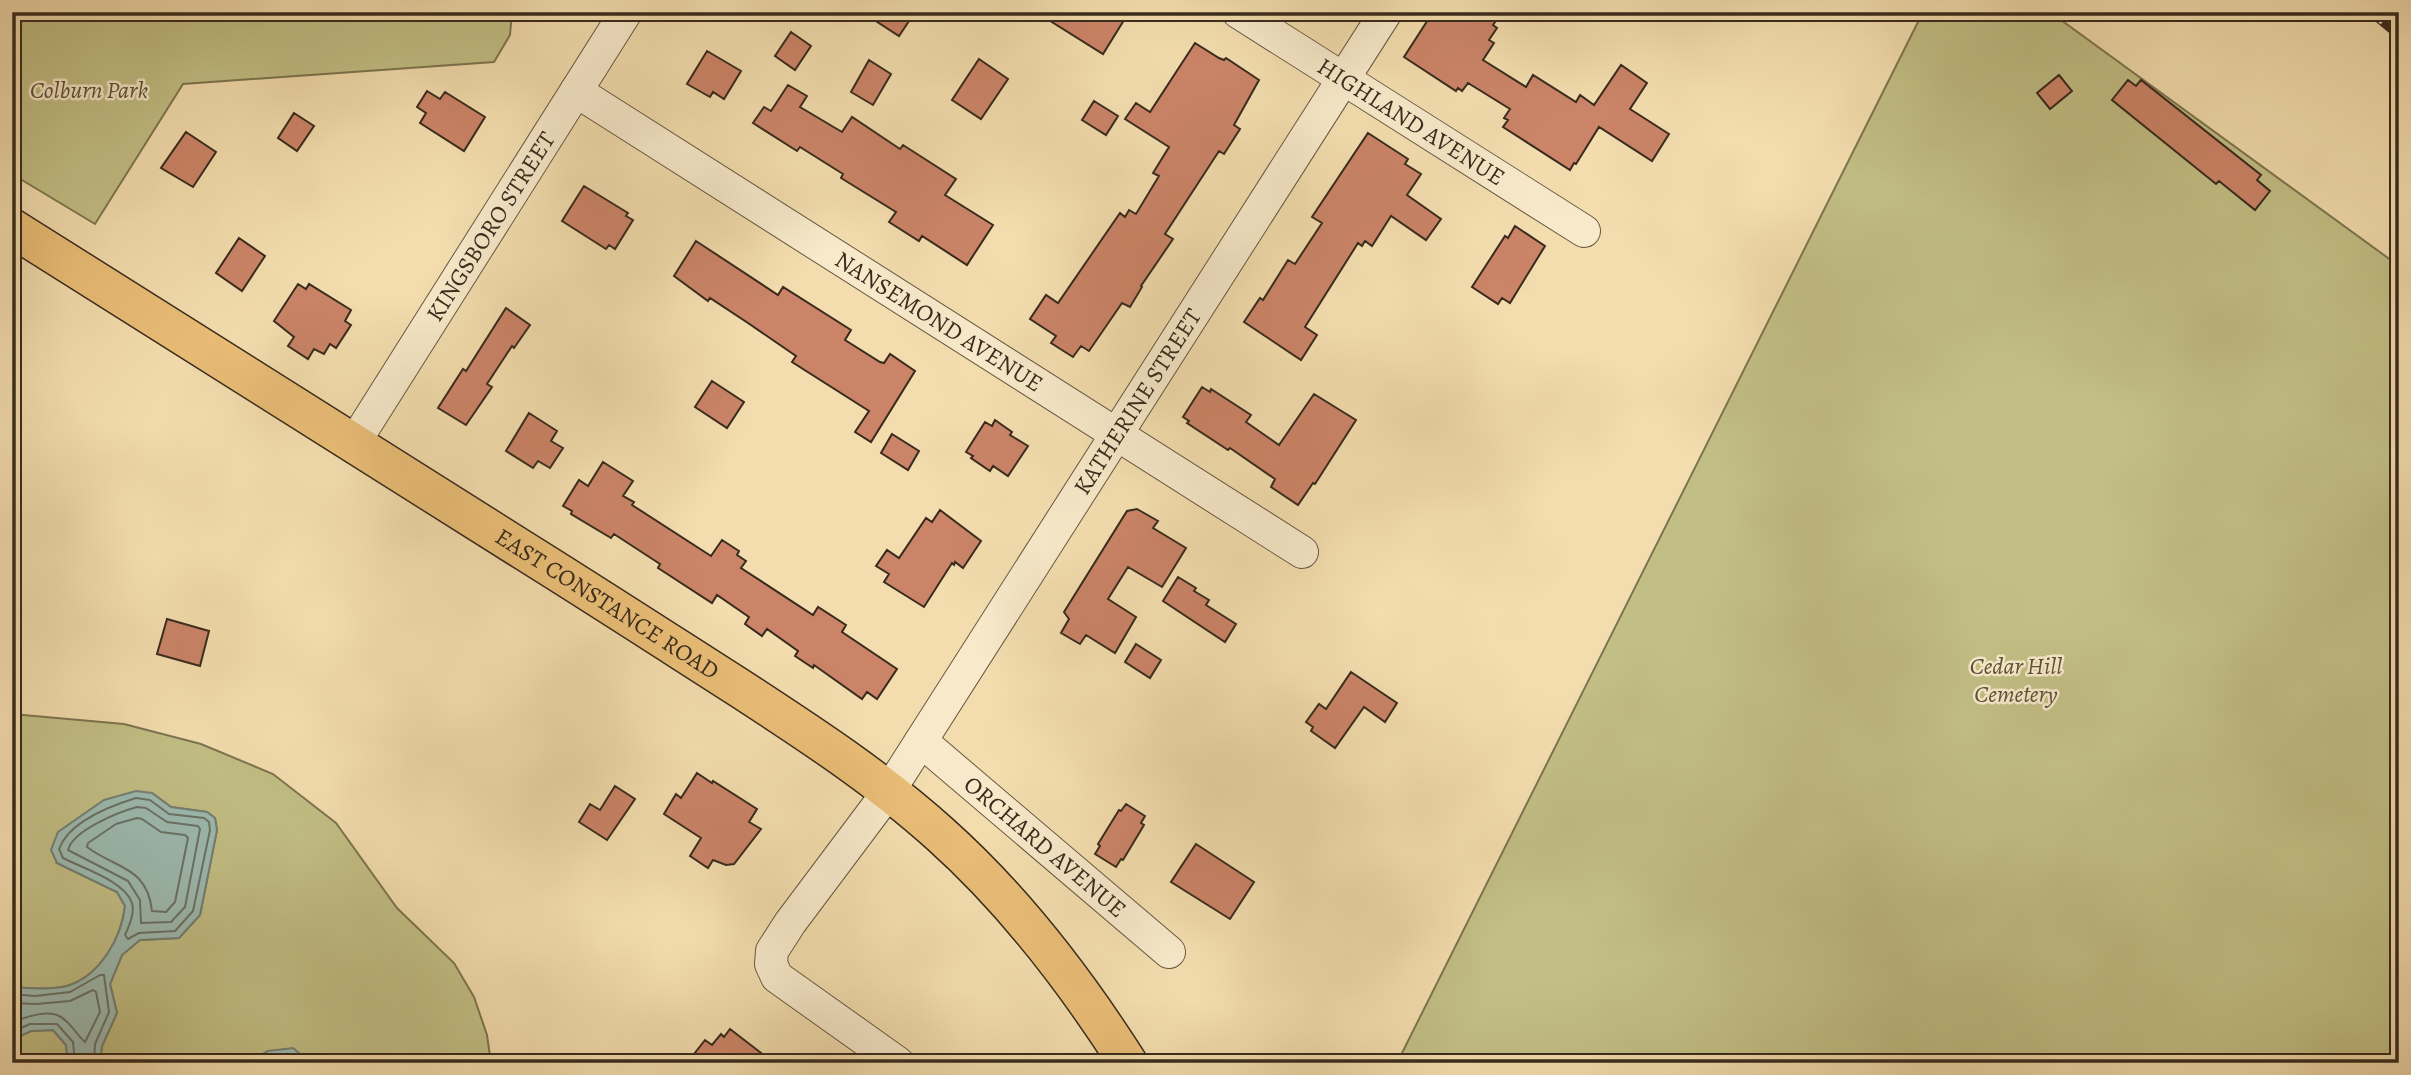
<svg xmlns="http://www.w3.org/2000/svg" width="2411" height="1075" font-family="Alegreya,serif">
<rect width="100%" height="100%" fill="#f3ddae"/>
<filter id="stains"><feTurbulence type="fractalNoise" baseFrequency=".00286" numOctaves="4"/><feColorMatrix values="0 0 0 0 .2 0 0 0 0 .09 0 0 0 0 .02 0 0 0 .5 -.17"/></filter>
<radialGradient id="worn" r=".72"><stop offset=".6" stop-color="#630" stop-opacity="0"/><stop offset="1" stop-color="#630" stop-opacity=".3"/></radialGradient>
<path fill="#c2bf85" stroke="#7d7551" stroke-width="2" d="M 12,12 L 512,12 L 510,35 L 494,62 L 183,84 L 95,224 L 12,174 Z
M 1923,12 L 2050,12 L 2399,266 L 2399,1063 L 1397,1063 Z
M 12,714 L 124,724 L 201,744 L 273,774 L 336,823 L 397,908 L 454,963 L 474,997 L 487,1035 L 491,1063 L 306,1063 L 304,1057 L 268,1051 L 248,1063 L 100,1063 L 102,1046 L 117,1013 L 110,984 L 122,955 L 140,940 L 179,938 L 200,915 L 217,830 L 215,818 L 207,812 L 171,807 L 152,793 L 57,863 L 117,892 L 125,906 C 121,938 101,976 67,986 C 50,990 30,988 12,987 Z
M 53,1030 L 66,1045 L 68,1063 L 12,1063 L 12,1040 L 31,1031 Z"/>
<path fill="#9dbbb1" stroke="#758176" stroke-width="2" d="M 136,791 L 152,793 L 171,807 L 207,812 L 215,818 L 217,830 L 200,915 L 179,938 L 140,940 L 122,955 L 110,984 L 117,1013 L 102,1046 L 100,1063 L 68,1063 L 66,1045 L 53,1030 L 31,1031 L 12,1040 L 12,987 C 30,988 50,990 67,986 C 100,976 122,937 125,906 L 117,892 L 57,863 L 51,850 L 58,832 L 104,800 Z
M 293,1048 L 304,1057 L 306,1063 L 288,1063 L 284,1059 L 248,1063 L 268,1051 Z"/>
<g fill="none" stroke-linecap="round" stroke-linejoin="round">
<path stroke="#6a7367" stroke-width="2" d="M 136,798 L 150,800 L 169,814 L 204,818 L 209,822 L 210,830 L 193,911 L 175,931 L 139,933 L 128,939 L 125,935 C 129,926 135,913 132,903 C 125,881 82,868 63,858 L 59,849 C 69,822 110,806 136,798 Z
M 137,807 L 146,808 L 167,822 L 198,826 L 200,829 L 185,907 L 171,922 L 141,923 L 140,900 L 128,881 L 68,850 C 73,830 119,812 137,807 Z
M 137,818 L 142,819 L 161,832 L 185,835 L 188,838 L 175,902 L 166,912 L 152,911 C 147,866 116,869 87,847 L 88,843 L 116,824 Z
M 12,994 L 35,996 L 70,992 L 100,975 L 104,975 L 109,1012 L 95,1044 L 94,1063
M 12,1003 L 36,1004 L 70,1001 L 93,990 L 96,992 L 100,1012 L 85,1042 C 78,1036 73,1027 66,1021 C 53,1007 27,1016 12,1023
M 12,1032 L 30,1024 L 57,1024 L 73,1042 L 75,1063"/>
</g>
<path fill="#cb8468" stroke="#382b1d" stroke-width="2" d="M 862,12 L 915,12 L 899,36 Z
M 1036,12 L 1129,12 L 1103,54 Z
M 1433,12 L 1502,12 L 1493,25 L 1497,28 L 1489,40 L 1494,43 L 1483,60 L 1526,87 L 1533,75 L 1576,102 L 1580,95 L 1594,105 L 1621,65 L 1647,83 L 1630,109 L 1669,134 L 1652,161 L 1599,127 L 1576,164 L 1574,163 L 1570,170 L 1503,127 L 1508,120 L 1504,118 L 1510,109 L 1468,83 L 1462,91 L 1458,88 L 1456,91 L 1404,57 Z
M 791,32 L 811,46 L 795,70 L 775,56 Z
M 1195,43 L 1219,58 L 1224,60 L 1226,58 L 1259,80 L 1234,125 L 1240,129 L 1224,154 L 1219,151 L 1165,234 L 1173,239 L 1141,286 L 1142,287 L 1130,307 L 1122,303 L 1089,351 L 1081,346 L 1073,357 L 1051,343 L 1056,336 L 1030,319 L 1046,295 L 1058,303 L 1120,213 L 1125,217 L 1129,210 L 1136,214 L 1159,176 L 1153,173 L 1169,147 L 1125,119 L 1136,103 L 1150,112 Z
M 707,51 L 741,71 L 724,99 L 713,92 L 710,97 L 687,84 Z
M 979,59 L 1008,79 L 981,119 L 952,100 Z
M 869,60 L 891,74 L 873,105 L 851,92 Z
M 2059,75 L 2072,91 L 2050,109 L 2037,93 Z
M 2128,80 L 2136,86 L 2141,80 L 2261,175 L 2257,180 L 2270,191 L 2255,210 L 2219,181 L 2216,184 L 2112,100 Z
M 788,85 L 807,96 L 800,107 L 842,132 L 852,117 L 900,149 L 903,145 L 956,179 L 945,195 L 993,225 L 967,265 L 922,236 L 919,241 L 889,222 L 896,212 L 841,178 L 843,174 L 800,147 L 797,151 L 753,123 L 764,107 L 771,111 Z
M 427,91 L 440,99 L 445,92 L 485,117 L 464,151 L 420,123 L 426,113 L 417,107 Z
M 1094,101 L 1118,116 L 1106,135 L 1082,120 Z
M 294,113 L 314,126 L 297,151 L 278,138 Z
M 186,132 L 216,152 L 193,187 L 161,168 Z
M 1368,133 L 1408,159 L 1405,164 L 1421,174 L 1407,195 L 1441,219 L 1426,240 L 1391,216 L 1372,246 L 1365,241 L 1362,246 L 1358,243 L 1305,327 L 1317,335 L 1301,360 L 1244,322 L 1260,298 L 1263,300 L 1288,260 L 1295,264 L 1322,223 L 1312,217 Z
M 584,186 L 628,213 L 626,216 L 633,220 L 615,249 L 609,245 L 606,249 L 562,221 Z
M 1515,226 L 1545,246 L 1510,303 L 1502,298 L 1498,304 L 1472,287 L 1505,236 L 1508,238 Z
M 239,238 L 265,256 L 242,291 L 216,273 Z
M 696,241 L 778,295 L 783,287 L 851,330 L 845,340 L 880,362 L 884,363 L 890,354 L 915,371 L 871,442 L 855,432 L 869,411 L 792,362 L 796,356 L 748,323 L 710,298 L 708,301 L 674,276 Z
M 298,284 L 306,289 L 309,284 L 351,310 L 345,321 L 351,325 L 336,348 L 330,344 L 324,354 L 314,349 L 308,359 L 288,346 L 294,337 L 274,321 Z
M 506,308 L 530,325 L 514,348 L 512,346 L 487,384 L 492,387 L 466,425 L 438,408 L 463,369 L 466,371 Z
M 712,381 L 744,402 L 727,428 L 695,407 Z
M 1202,387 L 1210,392 L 1211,389 L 1251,415 L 1246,422 L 1279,445 L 1314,394 L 1356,420 L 1315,484 L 1313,483 L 1298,505 L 1271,487 L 1275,479 L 1230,448 L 1228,450 L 1187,423 L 1189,421 L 1183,417 Z
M 529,413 L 557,431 L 551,441 L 563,448 L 550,468 L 538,461 L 533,468 L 506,451 Z
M 995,420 L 1012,432 L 1010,435 L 1028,446 L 1008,476 L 993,466 L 990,471 L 971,458 L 973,456 L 966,452 L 985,422 L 992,426 Z
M 892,434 L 919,451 L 908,470 L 881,453 Z
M 603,462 L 633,481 L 623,496 L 634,502 L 632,505 L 711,556 L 722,540 L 739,551 L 737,555 L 746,561 L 741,568 L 813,615 L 818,607 L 846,625 L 842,632 L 897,669 L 877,699 L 867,692 L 862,699 L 814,665 L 813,668 L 795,656 L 798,651 L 767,629 L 762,636 L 745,624 L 749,617 L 717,595 L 712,603 L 658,568 L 660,564 L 614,534 L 611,538 L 571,514 L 572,511 L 563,506 L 579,480 L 588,486 Z
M 1137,509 L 1158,521 L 1153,528 L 1186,548 L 1162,587 L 1128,567 L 1108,599 L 1136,617 L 1115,653 L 1086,635 L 1080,644 L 1061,633 L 1069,619 L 1064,612 L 1127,511 Z
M 940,510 L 981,541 L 963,568 L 955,562 L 954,565 L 952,563 L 924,607 L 884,582 L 889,574 L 876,566 L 887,550 L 899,558 L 926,518 L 932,522 Z
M 1178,577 L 1196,588 L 1194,591 L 1209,600 L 1206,605 L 1236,624 L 1225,642 L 1163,601 Z
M 167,619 L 209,631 L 200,666 L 157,654 Z
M 1136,644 L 1161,660 L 1150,678 L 1125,662 Z
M 1351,672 L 1397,703 L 1385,722 L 1364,707 L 1335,748 L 1311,731 L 1313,727 L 1306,722 L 1319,704 L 1326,709 Z
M 697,773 L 712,783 L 713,781 L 757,809 L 749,822 L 761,829 L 734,864 L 726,865 L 713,860 L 708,868 L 690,856 L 701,838 L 664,814 L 676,794 L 681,798 Z
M 615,786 L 635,799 L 607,840 L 579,822 L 590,804 L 600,810 Z
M 1126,804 L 1145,816 L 1141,823 L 1144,825 L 1123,860 L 1121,859 L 1116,867 L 1095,854 L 1100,846 L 1098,844 L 1119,810 L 1121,811 Z
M 1196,844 L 1254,882 L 1230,919 L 1171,882 Z
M 730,1029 L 774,1063 L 687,1063 L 705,1040 L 712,1045 L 721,1034 L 724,1037 Z"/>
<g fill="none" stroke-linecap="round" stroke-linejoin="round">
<g stroke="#675841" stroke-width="34">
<g id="street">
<path id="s1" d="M 1238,12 L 1584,231"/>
<path id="s2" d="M 576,91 L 1302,552"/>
<path id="s3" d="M 354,443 L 626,12"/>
<path id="s4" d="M 921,741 L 1169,952"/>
<path id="s5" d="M 898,1063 L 777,977 L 771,964 L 772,951 L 790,923 L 889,791 L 1386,12"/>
</g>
</g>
<g stroke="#382b1d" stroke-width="41">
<g id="primary">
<path id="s6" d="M 12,228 C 183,336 355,443 526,552 C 598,597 669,643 741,689 C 810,734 879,779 940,834 C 1014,900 1075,980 1128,1063"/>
</g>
</g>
<use href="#street" stroke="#f7e9ca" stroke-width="32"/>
<use href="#primary" stroke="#eabe77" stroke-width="38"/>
<g stroke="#382b1d" stroke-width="8">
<path id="rail" d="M 2370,12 L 2399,36"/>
</g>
<use href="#rail" stroke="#f7e9ca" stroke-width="5" stroke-dasharray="16" stroke-linecap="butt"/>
</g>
<g text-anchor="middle" stroke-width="5" stroke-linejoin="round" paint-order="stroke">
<g font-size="24" font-style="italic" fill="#5a5037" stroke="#f7e9ca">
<text x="89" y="98">Colburn Park</text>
<text x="2016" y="674">Cedar Hill<tspan x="2016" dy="28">Cemetery</tspan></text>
</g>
<g font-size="24" fill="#382b1d" stroke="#f7e9ca">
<text dy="8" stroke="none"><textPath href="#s1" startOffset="205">HIGHLAND AVENUE</textPath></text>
<text dy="8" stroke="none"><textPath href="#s3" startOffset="256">KINGSBORO STREET</textPath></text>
<text dy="8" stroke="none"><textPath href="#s2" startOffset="430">NANSEMOND AVENUE</textPath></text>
<text dy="8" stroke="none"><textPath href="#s5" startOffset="836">KATHERINE STREET</textPath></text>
<text dy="8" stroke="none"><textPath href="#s6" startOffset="704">EAST CONSTANCE ROAD</textPath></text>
<text dy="8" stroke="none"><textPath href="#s4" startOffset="163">ORCHARD AVENUE</textPath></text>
</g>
</g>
<rect width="2411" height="1075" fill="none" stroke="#f3ddae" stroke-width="42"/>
<rect x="14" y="14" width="2383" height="1047" fill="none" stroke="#382b1d" stroke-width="3.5"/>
<rect x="21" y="21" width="2369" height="1033" fill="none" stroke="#382b1d" stroke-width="2"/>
<rect width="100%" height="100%" filter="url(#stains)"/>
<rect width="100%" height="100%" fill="url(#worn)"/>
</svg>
